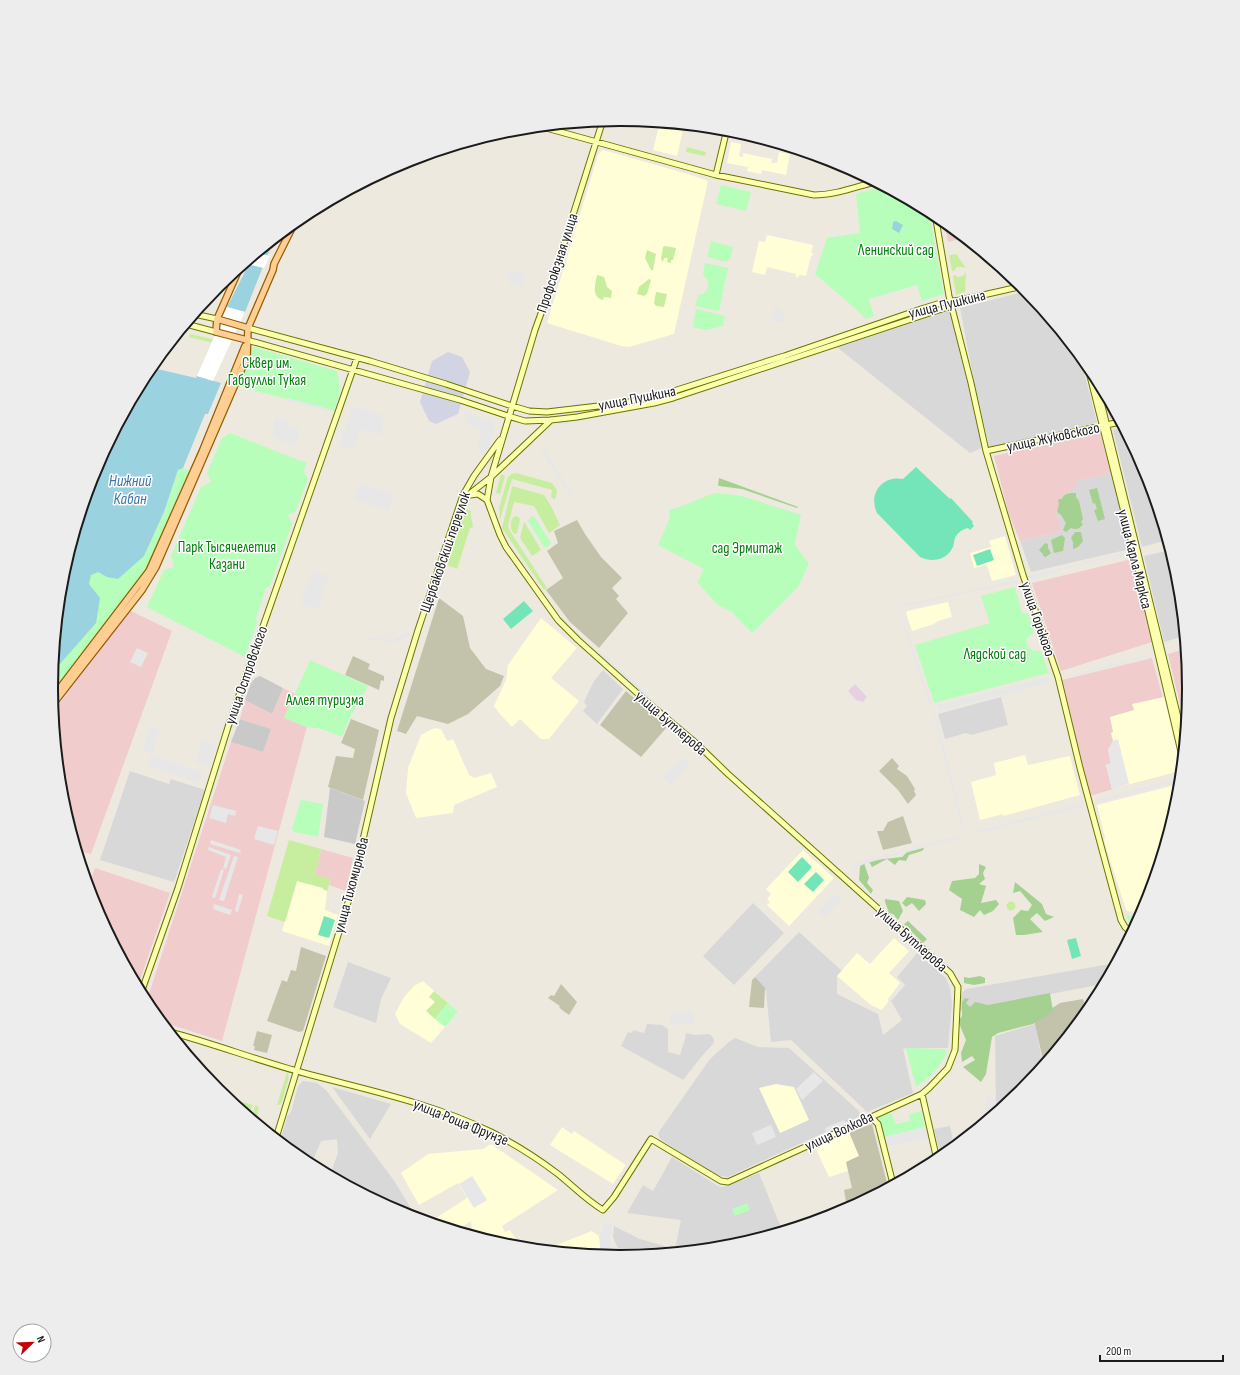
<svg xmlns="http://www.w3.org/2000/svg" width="1240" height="1375" font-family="'Sofia Sans Condensed',sans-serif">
<rect width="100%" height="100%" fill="#eee9df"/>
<path fill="#d9d8d8" d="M 1027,291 L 1080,356 L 1097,423 L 990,449 L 975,386 L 960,308 Z
M 948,311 L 951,312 L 982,448 L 970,453 L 838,348 L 839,347 Z
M 1123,428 L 1146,470 L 1167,540 L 1142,547 L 1113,430 Z
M 1111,473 L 1130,549 L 1031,572 L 1020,541 L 1062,531 L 1056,511 L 1059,499 L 1062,495 L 1069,489 L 1075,481 Z
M 1170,550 L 1178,577 L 1184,636 L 1164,642 L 1144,556 Z
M 603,670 L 623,689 L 597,724 L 583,711 L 587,706 L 584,702 L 594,681 Z
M 1001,697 L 1008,725 L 971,735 L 966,733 L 945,739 L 938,714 Z
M 130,771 L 169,784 L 171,779 L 205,790 L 174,882 L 100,860 Z
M 753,903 L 784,933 L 734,985 L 703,956 Z
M 799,932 L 842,971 L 837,976 L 837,994 L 878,1014 L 883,1035 L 902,1020 L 891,1001 L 905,985 L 897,977 L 917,953 L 946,978 L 950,988 L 952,1004 L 948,1048 L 908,1048 L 903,1049 L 913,1093 L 867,1112 L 791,1040 L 771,1042 L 766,991 L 755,977 Z
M 348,962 L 391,978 L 381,999 L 376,1023 L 333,1007 Z
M 1110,964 L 1111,971 L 1103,984 L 960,1011 L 960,1001 L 962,993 L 966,989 Z
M 647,1024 L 662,1025 L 668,1029 L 668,1052 L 680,1055 L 685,1039 L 686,1033 L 694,1035 L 709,1034 L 712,1036 L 714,1040 L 713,1044 L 702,1056 L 683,1080 L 621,1046 L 628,1032 L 632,1033 L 633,1030 L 644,1033 Z
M 1035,1024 L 1043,1065 L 1022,1090 L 996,1112 L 995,1036 Z
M 735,1038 L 758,1047 L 789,1048 L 859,1111 L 860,1116 L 728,1177 L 715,1175 L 660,1139 L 658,1133 L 710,1059 L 730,1041 Z
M 303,1081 L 317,1083 L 326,1090 L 393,1179 L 417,1218 L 402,1213 L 330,1175 L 338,1153 L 337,1139 L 321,1141 L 311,1165 L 304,1160 L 280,1141 L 287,1117 L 291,1112 L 298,1086 Z
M 332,1087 L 391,1104 L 370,1139 Z
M 950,1126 L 954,1146 L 941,1157 L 934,1129 Z
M 672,1157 L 718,1186 L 723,1187 L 759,1173 L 782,1230 L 731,1246 L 621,1256 L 613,1237 L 614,1226 L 640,1239 L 675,1249 L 681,1220 L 627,1213 L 643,1185 L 653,1191 Z"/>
<path fill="#f1cccc" d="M 944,221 L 964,238 L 948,242 Z
M 1103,390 L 1118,418 L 1110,419 Z
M 1100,432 L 1111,473 L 1076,481 L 1077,488 L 1069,489 L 1069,492 L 1062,495 L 1063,498 L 1059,499 L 1061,509 L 1056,511 L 1062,531 L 1020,541 L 1009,515 L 994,456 Z
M 1132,559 L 1152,642 L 1061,671 L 1032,583 Z
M 129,610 L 172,631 L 91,854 L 77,850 L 62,798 L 53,712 Z
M 1185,649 L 1189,688 L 1185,725 L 1168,654 Z
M 1152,658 L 1181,765 L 1181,771 L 1120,787 L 1090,796 L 1062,680 Z
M 283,688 L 295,694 L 284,718 L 307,727 L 222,1041 L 162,1022 L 146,1003 L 231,742 L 263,752 L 271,729 L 240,719 L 245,700 L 272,714 Z
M 321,849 L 353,858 L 346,891 L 329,885 L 331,880 L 315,875 Z
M 95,868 L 170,893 L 138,986 L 94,905 L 88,886 Z"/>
<path fill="#e8d0e4" d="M 855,684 L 867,697 L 863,702 L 856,700 L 848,691 Z"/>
<path fill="#fffed7" d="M 660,122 L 684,125 L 677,156 L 653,150 Z
M 731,142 L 741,144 L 739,156 L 743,157 L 743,153 L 757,156 L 772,159 L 771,163 L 777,163 L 779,152 L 790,154 L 786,175 L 762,170 L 761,174 L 747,171 L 748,167 L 727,163 Z
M 603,150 L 688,174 L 708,181 L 674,334 L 629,347 L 621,346 L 547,323 L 598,155 L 601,151 Z
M 767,235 L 813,245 L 811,253 L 813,253 L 812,256 L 811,256 L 806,276 L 799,275 L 798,278 L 796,277 L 796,274 L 767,267 L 765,275 L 752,272 L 759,241 L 765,242 Z
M 1005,536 L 1016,575 L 992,581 L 987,565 L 974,568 L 970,553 L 991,547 L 989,541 Z
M 948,602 L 952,617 L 938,621 L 934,624 L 912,631 L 906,613 L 907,611 Z
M 541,618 L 577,648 L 551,678 L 579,701 L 549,739 L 541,739 L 520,719 L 512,727 L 499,713 L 494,706 L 506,680 L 508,665 Z
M 1164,697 L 1181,767 L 1181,771 L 1112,789 L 1106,765 L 1111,763 L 1108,750 L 1113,741 L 1111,733 L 1113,732 L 1110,717 L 1134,710 L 1132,704 Z
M 434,728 L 441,729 L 446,739 L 448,741 L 453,739 L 469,775 L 474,778 L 491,773 L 497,787 L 454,805 L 453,813 L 416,818 L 406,793 L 408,768 L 421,735 Z
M 1025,755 L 1028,765 L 1070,756 L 1080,795 L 1003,816 L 1003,814 L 980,820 L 971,782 L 996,775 L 994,763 Z
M 1179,784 L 1178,799 L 1146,905 L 1142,912 L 1127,911 L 1125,907 L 1105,844 L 1104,839 L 1105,838 L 1097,805 Z
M 803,850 L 834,878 L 789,926 L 767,905 L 770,902 L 767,899 L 771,894 L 766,889 Z
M 297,881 L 324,888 L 323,889 L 327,891 L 325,910 L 338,915 L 329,946 L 282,931 Z
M 894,938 L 909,951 L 889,973 L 900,983 L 888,999 L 888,1002 L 882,1010 L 871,1005 L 837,976 L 857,953 L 870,964 Z
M 423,981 L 458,1012 L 431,1043 L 400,1024 L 395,1014 L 404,997 L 414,986 Z
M 776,1084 L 794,1087 L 809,1120 L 780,1133 L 759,1088 Z
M 562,1127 L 572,1134 L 574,1131 L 626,1165 L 613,1184 L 550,1145 Z
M 849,1132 L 859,1156 L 846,1162 L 848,1171 L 829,1177 L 815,1147 Z
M 491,1144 L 558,1190 L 502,1226 L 505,1232 L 510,1230 L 521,1247 L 509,1246 L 470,1234 L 472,1232 L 471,1221 L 457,1230 L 430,1222 L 467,1198 L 458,1183 L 419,1205 L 401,1173 L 428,1154 L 483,1149 Z
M 605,1220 L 613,1224 L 611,1242 L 615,1256 L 546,1249 L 592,1231 L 599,1236 Z"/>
<path fill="#c9c9c9" d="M 260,676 L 283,688 L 272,714 L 245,700 L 251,683 L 255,678 Z
M 240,719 L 271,729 L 263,752 L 231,742 Z
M 330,788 L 365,801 L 355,844 L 324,837 Z"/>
<path fill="#c3c2aa" d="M 577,520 L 585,534 L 601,557 L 622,578 L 612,588 L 619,596 L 616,599 L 628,613 L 599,648 L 570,622 L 546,590 L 563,578 L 547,551 L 558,543 L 554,531 Z
M 439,598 L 463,616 L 470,648 L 486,669 L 504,676 L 500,686 L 468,714 L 448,724 L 417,716 L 406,734 L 397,731 Z
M 353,656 L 370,664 L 368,669 L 384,676 L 384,681 L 381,680 L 379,690 L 345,675 Z
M 626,691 L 667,727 L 641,757 L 600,725 Z
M 351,719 L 379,730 L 363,800 L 328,787 L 336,756 L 353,758 L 355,749 L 341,743 Z
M 892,758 L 899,766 L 897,769 L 907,776 L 915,789 L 914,791 L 916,795 L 908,804 L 898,790 L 879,771 Z
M 903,816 L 912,843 L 883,850 L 877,831 L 883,831 L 888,822 Z
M 301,947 L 326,956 L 303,1031 L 299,1032 L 267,1021 L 282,980 L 287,982 L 291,970 L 296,971 Z
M 755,977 L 765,988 L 764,1008 L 749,1007 L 752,980 Z
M 561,984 L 577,1002 L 569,1015 L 562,1010 L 559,1007 L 560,1006 L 548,998 L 551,995 L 554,996 Z
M 1083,999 L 1087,1012 L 1044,1064 L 1034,1020 L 1060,1003 Z
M 257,1031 L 272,1035 L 267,1053 L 254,1050 L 255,1046 L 253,1046 Z
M 872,1124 L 888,1187 L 847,1208 L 844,1190 L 852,1188 L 846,1162 L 859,1156 L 849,1132 Z"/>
<path fill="#c7ee9f" d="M 687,147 L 706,152 L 705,156 L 686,152 Z
M 665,246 L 676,248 L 673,260 L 671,260 L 671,263 L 667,262 L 668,258 L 664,258 L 663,262 L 661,259 L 663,247 Z
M 647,250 L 656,254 L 653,270 L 651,270 L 645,258 Z
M 956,254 L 966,268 L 961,267 L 957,267 L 954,271 L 952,271 L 949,255 Z
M 966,272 L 965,292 L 956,295 L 953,276 L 955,275 L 958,277 L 963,276 Z
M 597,275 L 604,277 L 607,287 L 612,291 L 611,298 L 604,297 L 603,300 C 591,296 595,286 597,275 Z
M 649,279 L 651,280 L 647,294 L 644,296 L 637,294 L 639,287 Z
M 656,292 L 667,294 L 664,307 L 656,306 L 654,303 Z
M 190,334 L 230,343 L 229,347 L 189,337 Z
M 516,473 L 552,483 L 557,490 L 555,500 L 551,497 L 552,490 L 512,479 L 500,520 L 499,508 L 508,477 L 511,474 Z
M 501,474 L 505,476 L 500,494 L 496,493 Z
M 512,486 L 544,495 L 551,506 L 560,525 L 549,533 L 534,506 L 514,502 L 508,526 L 510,531 L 547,588 L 544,590 L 502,528 Z
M 463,510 L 470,510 L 473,527 L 470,528 L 457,569 L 447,565 Z
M 515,516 L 519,517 L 520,520 L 517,533 L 514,534 C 510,529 509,520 515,516 Z
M 524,522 L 525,523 L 541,550 L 532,556 L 520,538 Z
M 289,840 L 321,849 L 315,875 L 331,879 L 327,891 L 323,889 L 323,888 L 297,881 L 285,922 L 267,916 Z
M1006.5 906a4.5 4.5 0 1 1 9 0a4.5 4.5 0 1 1-9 0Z
M 434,991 L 448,1003 L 435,1019 L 426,1011 L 435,1002 L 429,997 Z
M 287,1072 L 289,1077 L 282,1102 L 279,1105 L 277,1105 Z
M 239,1101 L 253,1105 L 250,1111 L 246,1113 L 238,1106 Z
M 255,1105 L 259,1107 L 257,1117 L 255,1120 L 249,1115 L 253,1113 Z"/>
<path fill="#a4d18f" d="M 719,478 L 798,507 L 797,508 L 742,489 L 719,486 L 718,485 Z
M 1097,488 L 1105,519 L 1098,521 L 1094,510 L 1097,509 L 1095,503 L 1093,504 L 1089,490 Z
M 1071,493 L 1076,493 L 1076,497 L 1079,501 L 1083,519 L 1081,522 L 1083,524 C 1080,529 1076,530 1071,528 L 1066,532 L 1063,530 L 1066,523 L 1061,515 L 1057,512 L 1059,504 L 1058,499 L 1062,499 C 1063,495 1066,494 1071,493 Z
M 1075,532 L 1081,532 L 1083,541 L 1078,547 L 1073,549 L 1073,542 L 1071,538 Z
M 1062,535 L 1065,538 L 1063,551 L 1054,553 L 1051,540 Z
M 1045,543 L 1048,544 L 1048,548 L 1051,553 L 1046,557 L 1043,556 L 1043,554 L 1039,550 Z
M 925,847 L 922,851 L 909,855 L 906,861 L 899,860 L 895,865 L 887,859 L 872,867 L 869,862 L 875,860 L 902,857 L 908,851 Z
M 864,863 L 869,878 L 867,883 L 873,890 L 871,894 L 859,880 L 860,866 Z
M 979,864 L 986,867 L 983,873 L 985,879 L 979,884 L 986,886 L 981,903 L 996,900 L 999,904 L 993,911 L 984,915 L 980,910 L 974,917 L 960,910 L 962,899 L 949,890 L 952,881 L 975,878 L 979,874 Z
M 1015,882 L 1042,904 L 1046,914 L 1054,917 L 1045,921 L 1037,913 L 1030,919 L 1043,932 L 1024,935 L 1016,935 L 1013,918 L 1021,910 L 1028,911 L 1032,905 L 1020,891 L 1013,893 Z
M 907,897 L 925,900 L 926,904 L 919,911 L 912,903 L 906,907 L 902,903 Z
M 885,899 L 899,901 L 903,911 L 898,920 L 893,914 L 889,913 L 885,902 Z
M 908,921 L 927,939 L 923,943 L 904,924 Z
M 980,976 L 985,978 L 985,983 L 974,985 L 964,983 L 964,977 L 969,978 Z
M 1050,993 L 1053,1011 L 1033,1024 L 998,1033 L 992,1037 L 986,1074 L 981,1082 L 963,1067 L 975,1060 L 972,1056 L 962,1062 L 961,1053 L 966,1040 L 958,1021 L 962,1016 L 962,1002 L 965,998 L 969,999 L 966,1003 L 970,1007 L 975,1002 L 988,1005 Z"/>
<path fill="#b6feba" d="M 721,185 L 751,192 L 746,211 L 716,204 Z
M 883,186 L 929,211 L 944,294 L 922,301 L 917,285 L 869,299 L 874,316 L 866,319 L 849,303 L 815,274 L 827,238 L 860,233 L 856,194 Z
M 711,241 L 733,247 L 730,260 L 728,259 L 727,262 L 707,257 Z
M 705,263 L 728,268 L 719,311 L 695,306 L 698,295 C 709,294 712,282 703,275 Z
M 696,309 L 725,316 L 723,326 L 706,330 L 693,327 Z
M 253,347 L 337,371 C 341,387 340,395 334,411 L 237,386 Z
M 230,433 L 288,456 L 307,463 L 304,471 L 308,479 L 296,511 L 288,515 L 292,524 L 270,586 L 266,588 L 256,619 L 257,623 L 245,657 L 147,607 L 164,570 L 174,567 L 171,556 L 201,487 L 211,482 L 207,473 L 222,438 Z
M 183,468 L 191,472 L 146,571 L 131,593 L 52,694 L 52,673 L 100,598 L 89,584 L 90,574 L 98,572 L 107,577 L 144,556 L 164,512 L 178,470 Z
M 717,493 L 742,496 L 801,515 L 795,543 L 797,548 L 809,564 L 798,587 L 752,633 L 732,612 L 718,605 L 697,582 L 704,569 L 658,545 L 670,518 L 669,510 C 686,506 700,497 717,493 Z
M 534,516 L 551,543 L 548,547 L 544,547 L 528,521 L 530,517 Z
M 1015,587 L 1022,613 L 1028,614 L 1034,633 L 1029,636 L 1026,641 L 1028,647 L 1034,651 L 1041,651 L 1049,673 L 934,703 L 915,645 L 990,623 L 981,596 Z
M 310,660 L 368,686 L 350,717 L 342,737 L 322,729 L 307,727 L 284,718 Z
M 301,800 L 323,804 L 318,837 L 294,832 L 292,829 Z
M 1126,914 L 1138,920 L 1134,928 L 1129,923 Z
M 448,1003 L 458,1012 L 445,1027 L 435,1019 Z
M 906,1048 L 944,1049 L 947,1051 C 941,1067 930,1078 916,1087 Z
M 921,1111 L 925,1127 L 884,1137 L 879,1117 L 891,1113 L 896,1124 L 910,1121 L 909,1114 Z
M 747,1203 L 750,1210 L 735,1216 L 732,1209 Z"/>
<path fill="#74e5b8" d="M 916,467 L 950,499 L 951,498 L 973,522 L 972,523 L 974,526 L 970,530 L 968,528 C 963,529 957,533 955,538 C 954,541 954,544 953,547 C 947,560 932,563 920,557 L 877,513 C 868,494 882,475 903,479 Z
M 990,549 L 994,560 L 977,566 L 973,555 Z
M 524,601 L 533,611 L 511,629 L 503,619 Z
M 802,857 L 812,867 L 798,882 L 788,872 Z
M 816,872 L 824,880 L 813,892 L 804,884 Z
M 324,916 L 335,920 L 329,938 L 318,935 Z
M 1076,938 L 1081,956 L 1072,959 L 1067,940 Z"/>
<path fill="#e7e7e7" d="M 508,270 L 525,275 L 522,287 L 508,282 L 509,277 L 507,276 Z
M 774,308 L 781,309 L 786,319 L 786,323 L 772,322 Z
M 648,396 L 648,398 L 571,407 L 548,409 L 550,406 L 559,405 L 561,407 L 571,406 L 574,404 L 592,402 L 593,404 L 607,403 L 610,400 Z
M 288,398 L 329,409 L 330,413 L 285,400 Z
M 352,406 L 380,414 L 382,419 L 385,420 L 380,435 L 360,429 L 354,450 L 339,446 L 350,415 Z
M 463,412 L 493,422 L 495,428 L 490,444 L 483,456 L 477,445 L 482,433 L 481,430 L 469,426 Z
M 606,414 L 606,418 L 558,425 L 558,421 Z
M 275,417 L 288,420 L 287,425 L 300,430 L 296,446 L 272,437 Z
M 1096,423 L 1097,427 L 992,449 L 991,447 Z
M 544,449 L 573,494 L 570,496 L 541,451 Z
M 360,483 L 394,495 L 388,511 L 354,499 Z
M 1124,553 L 1125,557 L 1112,561 L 1111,558 L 1054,572 L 1054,574 L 1031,580 L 1030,578 L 1030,575 Z
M 316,570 L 329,578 L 321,592 L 325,595 L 318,610 L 301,603 L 304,592 L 303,591 Z
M 1018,580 L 1018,582 L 902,607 L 901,605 Z
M 897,610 L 899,611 L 932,703 L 930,705 Z
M 408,627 L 408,628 L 380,639 L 367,641 L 367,639 L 379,637 Z
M 409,633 L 408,637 L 385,645 L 384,642 Z
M 137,648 L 148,653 L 141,667 L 130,662 Z
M 601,652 L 650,695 L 647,698 L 599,655 Z
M 1150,654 L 1150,656 L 1068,678 L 1068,676 Z
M 1047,677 L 1050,680 L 1049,683 L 939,711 L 938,708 L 938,705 Z
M 933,715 L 936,715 L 964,827 L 962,828 Z
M 150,726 L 160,730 L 152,754 L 142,750 Z
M 1118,739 L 1129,784 L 1112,789 L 1106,765 L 1111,763 L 1108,750 L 1113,741 Z
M 203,740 L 216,745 L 209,767 L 196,762 Z
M 152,755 L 203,772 L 199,784 L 148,766 Z
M 682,757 L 690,763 L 671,785 L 662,778 Z
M 1180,778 L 1180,781 L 1099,802 L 1098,799 Z
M 1083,803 L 1082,807 L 979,833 L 976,831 Z
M 213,805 L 236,811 L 235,816 L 228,814 L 226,823 L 209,818 Z
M 258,826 L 278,831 L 274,845 L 254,839 Z
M 958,836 L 957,839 L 867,863 L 857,867 L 855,870 L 852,868 L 855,865 L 866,860 Z
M 211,840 L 241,850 L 240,853 L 210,844 Z
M 209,847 L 231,855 L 226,869 L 223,868 L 226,857 L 208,850 Z
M 234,856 L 238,857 L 224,901 L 219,900 Z
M 221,869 L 224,870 L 215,898 L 212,897 Z
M 836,893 L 842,898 L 825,917 L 819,912 Z
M 239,894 L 243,895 L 238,912 L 235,911 Z
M 214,904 L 232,910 L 230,915 L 213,909 Z
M 693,1012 L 694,1024 L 670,1025 L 669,1016 L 677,1013 Z
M 814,1072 L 823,1081 L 802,1100 L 796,1089 Z
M 988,1095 L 996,1100 L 994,1113 L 982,1123 Z
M 844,1120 L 846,1123 L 826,1132 L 825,1128 Z
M 771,1125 L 776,1137 L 757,1145 L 752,1133 Z
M 925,1127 L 927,1137 L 886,1147 L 884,1137 Z
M 472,1176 L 487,1200 L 474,1208 L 459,1184 Z
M 605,1220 L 613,1224 L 611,1242 L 615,1256 L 601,1255 L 599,1236 Z"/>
<path fill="#d3d4e3" d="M 448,352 L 462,357 L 470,372 L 458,414 L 436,424 L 429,421 L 420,402 L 432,361 Z"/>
<path fill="#9ad2e0" d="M 896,221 L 903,225 L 899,233 L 892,229 L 893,222 Z
M 277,236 L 268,254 L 245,312 L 227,307 L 253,256 Z
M 153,368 L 196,378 L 197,376 L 221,383 L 208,414 L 205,414 L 183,468 L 178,470 L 164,512 L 144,556 L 118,579 L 107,577 L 98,572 L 91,575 L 89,584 L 100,598 L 96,623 L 52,673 L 62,576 L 94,470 L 142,380 L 145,381 L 147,371 L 152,372 Z
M977.5 656a4.5 4.5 0 1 1 9 0a4.5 4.5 0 1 1-9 0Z"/>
<path fill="#fff" d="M 257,253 L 270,256 L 264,268 L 246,264 L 248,260 Z
M 227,307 L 245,312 L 244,314 L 213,381 L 197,376 Z"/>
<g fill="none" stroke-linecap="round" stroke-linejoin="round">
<g stroke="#697400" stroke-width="7">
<path id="secondary" d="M 539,126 L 716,175 L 814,195 C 835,195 855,187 875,182
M 716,175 L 727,129
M 935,214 L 949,296 L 971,383 L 986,451 L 1023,575 L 1058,677 L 1080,768 L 1121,920 L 1125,927 L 1131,932
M 194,314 L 217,319
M 186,324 L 216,332
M 248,328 L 370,361 L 446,384 L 512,406 L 529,411 L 547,412 L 624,403 L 658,396 L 784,356 L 921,309 L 944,302 L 961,300 L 1023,286
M 247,340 L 460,400 L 508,416 L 525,421 L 551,420 L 577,417 L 654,403 L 673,398 L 951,306
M 1087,364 L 1135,556 L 1182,756
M 1094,373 L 1184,742
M 986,451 L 1120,422
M 470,495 L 478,494 L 487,500
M 463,499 L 491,477 L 551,420
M 141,993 L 178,888 L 228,727 L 253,655 L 357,358
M 170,1032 C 215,1044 259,1061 304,1073 C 367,1090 432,1103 491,1132 C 515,1144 537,1158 558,1174 C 573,1186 586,1200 603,1210 L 614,1197 L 651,1139 L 721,1181 L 728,1182 L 922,1094 L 929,1088 L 948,1068 L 955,1050 L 958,987 L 950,973 L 728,774 L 697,744 L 646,701 L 578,640 L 558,620 L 506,547 L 500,535 L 487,500 L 491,477 L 535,330 L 548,294 L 603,120
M 922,1094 L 937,1160
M 871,1117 L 878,1124 L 893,1184
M 276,1138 L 350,896 L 391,718 L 418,630 L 463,495 L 474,476 L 500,440"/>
</g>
<g stroke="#925f00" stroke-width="8">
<path id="primary" d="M 240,267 L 217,319 L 216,332 L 247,340
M 217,319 L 248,328
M 53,697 L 149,571 L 202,452 L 245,346
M 53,704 L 142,590 L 156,567 L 247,357 L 248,328 L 273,270 L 274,264 L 295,222"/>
</g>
<use href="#secondary" stroke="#fcffac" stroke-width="5"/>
<use href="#primary" stroke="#ffce93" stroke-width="5.5"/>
</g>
<g text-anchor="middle" stroke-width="3" stroke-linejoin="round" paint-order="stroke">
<g font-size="15" fill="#01800a" stroke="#fff">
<text x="896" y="255">Ленинский сад</text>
<text x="267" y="368">Сквер им.<tspan x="267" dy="17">Габдуллы Тукая</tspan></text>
<text x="227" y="552">Парк Тысячелетия<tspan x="227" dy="17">Казани</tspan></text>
<text x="747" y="553">сад Эрмитаж</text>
<text x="995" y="659">Лядской сад</text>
<text x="325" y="705">Аллея туризма</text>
</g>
<g font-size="15" fill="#1b1b1b" stroke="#fff">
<text transform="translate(557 263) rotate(-72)" y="5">Профсоюзная улица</text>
<text transform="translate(947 304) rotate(-14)" y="5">улица Пушкина</text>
<text transform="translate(637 398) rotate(-11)" y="5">улица Пушкина</text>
<text transform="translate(1053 437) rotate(-12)" y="5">улица Жуковского</text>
<text transform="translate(445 552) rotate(-71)" y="5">Щербаковский переулок</text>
<text transform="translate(1135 559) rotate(76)" y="5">улица Карла Маркса</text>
<text transform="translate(1038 619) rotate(71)" y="5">улица Горького</text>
<text transform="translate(246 675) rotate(-71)" y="5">улица Островского</text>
<text transform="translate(671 723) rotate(41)" y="5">улица Бутлерова</text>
<text transform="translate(351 885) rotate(-75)" y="5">улица Тихомирнова</text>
<text transform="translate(912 939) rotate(42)" y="5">улица Бутлерова</text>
<text transform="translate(461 1122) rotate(22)" y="5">улица Роща Фрунзе</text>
<text transform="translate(839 1131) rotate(-25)" y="5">улица Волкова</text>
</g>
<g font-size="16" font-style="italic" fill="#3e76aa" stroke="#fff">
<text x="130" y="486">Нижний<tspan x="130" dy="18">Кабан</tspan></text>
</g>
</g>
<path d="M0 0H1240V1375H0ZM58 688a562 562 0 1 1 1124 0a562 562 0 1 1-1124 0Z" fill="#ededed" fill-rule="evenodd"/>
<path fill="none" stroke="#1b1b1b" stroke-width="2" d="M58 688a562 562 0 1 1 1124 0a562 562 0 1 1-1124 0Z"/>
<g transform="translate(32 1343) rotate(67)"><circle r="19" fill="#ffffff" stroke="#a4a4a4"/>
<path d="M0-3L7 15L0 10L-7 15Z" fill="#c60004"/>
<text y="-6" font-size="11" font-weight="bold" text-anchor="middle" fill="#1b1b1b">N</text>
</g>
<path d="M1100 1355v6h123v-6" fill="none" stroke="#1b1b1b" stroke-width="2"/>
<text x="1106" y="1355" font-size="12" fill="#1b1b1b" stroke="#ffffff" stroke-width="3" paint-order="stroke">200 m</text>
</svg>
